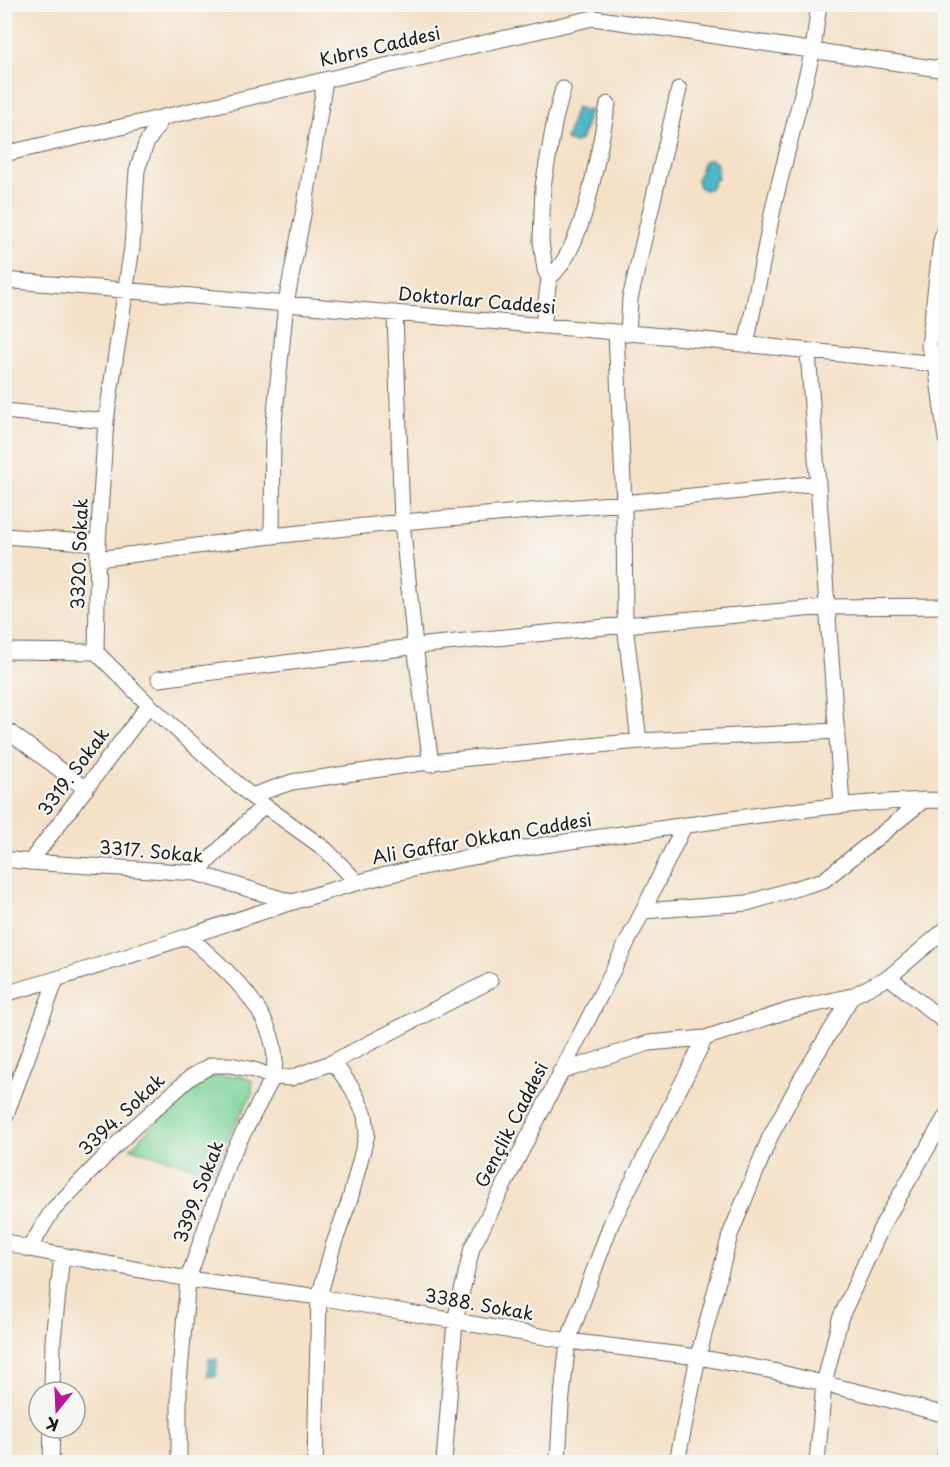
<svg xmlns="http://www.w3.org/2000/svg" width="950" height="1467" font-family="'Playpen Sans',sans-serif">
<rect width="100%" height="100%" fill="#f6f6f2"/>
<filter id="ink" filterUnits="userSpaceOnUse"><feTurbulence type="fractalNoise" baseFrequency=".0167" numOctaves="2"/><feDisplacementMap in="SourceGraphic" scale="12" xChannelSelector="R" yChannelSelector="G"/><feConvolveMatrix kernelMatrix="1 2 1 2 8 2 1 2 1" color-interpolation-filters="sRGB"/></filter>
<filter id="wash" filterUnits="userSpaceOnUse"><feTurbulence type="fractalNoise" baseFrequency=".008" numOctaves="4" result="noise"/><feDisplacementMap in="SourceGraphic" scale="24" xChannelSelector="R" yChannelSelector="G"/><feGaussianBlur stdDeviation="1.35" result="paint"/><feColorMatrix in="noise" values="0 0 0 0 0 0 0 0 0 0 0 0 0 0 0 0 0 1.4 0 .05"/><feComposite in="paint" operator="in"/></filter>
<g filter="url(#wash)">
<rect width="100%" height="100%" fill="#f4e1c8"/>
<path fill="#7dd499" stroke="#4c785a" stroke-width="1.5" d="M 218,1076 L 240,1076 L 252,1081 L 252,1094 L 224,1144 L 215,1173 L 131,1148 L 198,1081 Z"/>
<path fill="#4bb7c7" stroke="#346a72" stroke-width="1.5" d="M 576,107 L 590,111 L 582,138 L 575,143 L 566,140 Z
M 710,159 C 721,162 715,171 718,178 L 714,180 L 711,188 L 705,190 L 699,187 L 697,180 L 704,161 Z
M 209,1359 L 217,1359 L 216,1376 L 208,1376 Z"/>
</g>
<g filter="url(#ink)">
<g fill="none" stroke-linecap="round" stroke-linejoin="round">
<g stroke="#686158" stroke-width="17">
<path id="minor" d="M 163,117 L 146,144 L 137,170 L 132,247 L 106,421 L 98,543 L 96,652 L 149,705 L 251,796 L 325,849 L 358,883
M 4,154 L 593,18 L 946,70
M 946,224 L 941,241 L 929,346 L 936,364 L 946,439
M 549,278 C 586,248 598,151 608,104
M 4,280 L 675,337 L 946,365
M 395,313 L 402,522 L 415,646 L 431,764
M 543,326 L 549,278 L 545,270 L 541,241 L 543,186 L 555,119 L 563,89
M 616,333 L 624,503 L 625,625 L 639,741
M 628,334 L 630,299 L 679,89
M 746,345 L 774,204 L 813,50 L 819,4
M 808,352 L 842,804
M 4,411 L 106,421
M 4,536 L 98,543
M 272,536 L 273,432 L 286,303 L 306,199 L 325,80
M 98,559 L 272,536 L 402,522 L 624,503 L 818,483
M 4,651 L 96,652
M 159,679 L 426,645 L 625,625 L 827,607 L 946,606
M 4,728 L 86,789
M 251,796 L 292,782 L 421,763 L 639,741 L 837,731
M 4,859 L 30,862 L 196,873 L 291,902
M 30,862 L 149,705
M 196,873 L 263,806
M 643,911 L 747,903 L 824,880 L 924,800
M 889,977 L 946,1023
M 4,994 C 123,962 238,916 356,883 C 462,854 572,841 680,826 C 769,814 856,800 946,800
M 560,1072 L 649,1043 L 705,1038 L 790,1010 L 852,996 L 889,977 L 946,929
M 4,1120 L 56,980
M 4,1241 L 29,1249 L 188,1279 L 319,1297 L 568,1341 L 698,1357 L 773,1371 L 879,1397 L 946,1415
M 29,1249 L 52,1211 L 130,1131 L 191,1077 L 212,1065 L 230,1065 L 254,1070 L 273,1077 L 291,1078 L 333,1062 L 490,981
M 52,1392 L 53,1340 L 62,1255
M 51,1462 L 52,1428
M 179,1462 L 179,1383 L 188,1279 L 229,1160 L 273,1077 C 286,1021 227,969 189,937
M 315,1462 L 319,1297 L 333,1246 L 350,1199 L 367,1134 L 365,1115 L 352,1088 L 333,1062
M 444,1462 L 455,1321 L 472,1248 L 643,911 L 684,826
M 558,1462 L 561,1405 L 568,1341 L 611,1224 L 705,1038
M 677,1462 L 698,1357 L 730,1235 L 770,1137 L 800,1081 L 852,996
M 817,1462 L 824,1384 L 840,1319 L 882,1226 L 946,1116
M 944,1462 L 946,1451"/>
</g>
<use href="#minor" stroke="#fff" stroke-width="15"/>
</g>
</g>
<g text-anchor="middle" stroke-width="4.5" stroke-linejoin="round" paint-order="stroke">
<g font-size="18" fill="#1c1c1c" stroke="#f6f6f2">
<text transform="translate(380 47) rotate(-13)" y="6">Kıbrıs Caddesi</text>
<text transform="translate(477 301) rotate(5)" y="6">Doktorlar Caddesi</text>
<text transform="translate(80 554) rotate(-88)" y="6">3320. Sokak</text>
<text transform="translate(74 772) rotate(-53)" y="6">3319. Sokak</text>
<text transform="translate(482 839) rotate(-10)" y="6">Ali Gaffar Okkan Caddesi</text>
<text transform="translate(151 852) rotate(5)" y="6">3317. Sokak</text>
<text transform="translate(122 1115) rotate(-43)" y="6">3394. Sokak</text>
<text transform="translate(512 1125) rotate(-63)" y="6">Gençlik Caddesi</text>
<text transform="translate(199 1192) rotate(-69)" y="6">3399. Sokak</text>
<text transform="translate(479 1305) rotate(10)" y="6">3388. Sokak</text>
</g>
</g>
<rect width="950" height="1467" fill="none" stroke="#f6f6f2" stroke-width="24"/>
<g transform="translate(57 1410) rotate(198)"><circle r="28" fill="#f6f6f2" stroke="#9f9f9c" stroke-width="1.5"/>
<path d="M0-4.5L10 22L0 15L-10 22Z" fill="#b5179e"/>
<text y="-9" font-size="16" font-weight="bold" text-anchor="middle" fill="#1c1c1c">K</text>
</g>
</svg>
